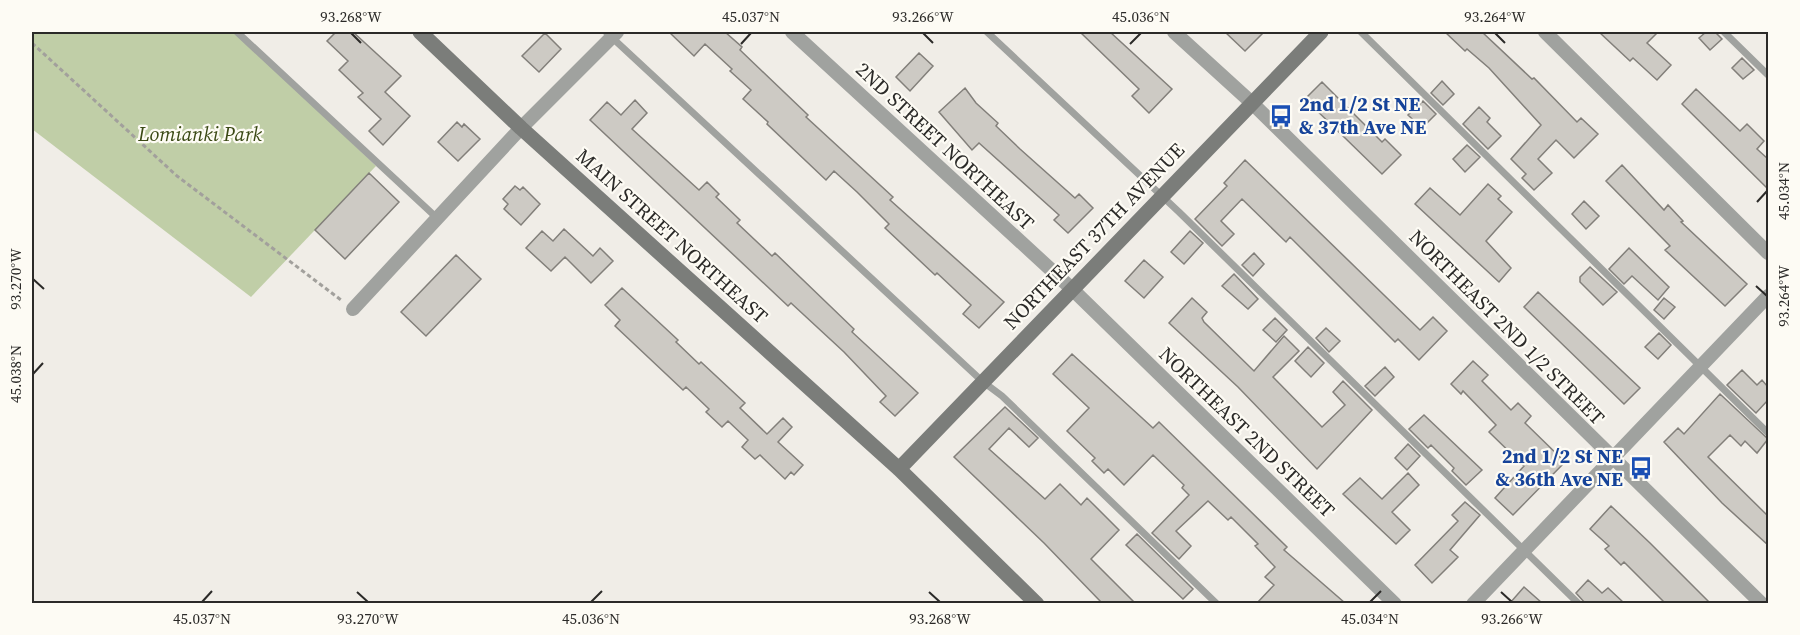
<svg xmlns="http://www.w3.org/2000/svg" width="1800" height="635" font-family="'Source Serif 4',serif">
<rect width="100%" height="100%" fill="#f0ede7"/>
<path fill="#c0cea7" d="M 32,32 L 236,32 L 376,166 L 251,297 L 32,129 Z"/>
<path fill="#cdcac4" stroke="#827f7a" stroke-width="1.5" d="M 336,32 L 353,32 L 401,76 L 385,92 L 410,116 L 383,145 L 369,131 L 381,119 L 358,97 L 363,93 L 339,70 L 348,61 L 327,41 Z
M 669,32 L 725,32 L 742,47 L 740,50 L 808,115 L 806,117 L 893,197 L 890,200 L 1004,302 L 979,328 L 963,314 L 971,305 L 937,273 L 935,275 L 885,228 L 889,224 L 857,192 L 834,171 L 826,180 L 767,124 L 768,122 L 743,99 L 751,90 L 730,71 L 732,69 L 705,44 L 694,56 Z
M 1080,32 L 1110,32 L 1172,89 L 1149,113 L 1132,96 L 1139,89 Z
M 1225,32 L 1264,32 L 1245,51 Z
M 1445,32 L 1482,32 L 1532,79 L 1534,78 L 1577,122 L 1581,118 L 1598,134 L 1574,158 L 1556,140 L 1538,159 L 1552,173 L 1534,190 L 1522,178 L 1526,174 L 1511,159 L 1541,125 L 1489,68 L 1467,49 L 1465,51 Z
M 1599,32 L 1658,32 L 1647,43 L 1671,65 L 1657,80 L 1633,58 L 1630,61 Z
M 1706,32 L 1715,32 L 1722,39 L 1710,50 L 1699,38 Z
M 545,33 L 561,49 L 539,72 L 522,56 Z
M 919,53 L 933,66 L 910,91 L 896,77 Z
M 1742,58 L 1754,70 L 1743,79 L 1732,68 Z
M 1442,81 L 1454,94 L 1443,105 L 1431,93 Z
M 1322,82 L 1382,142 L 1385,139 L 1401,155 L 1382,174 L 1305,99 Z
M 965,88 L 976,103 L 998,123 L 996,126 L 1020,149 L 1075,198 L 1079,194 L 1093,208 L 1068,233 L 1054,220 L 1059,215 L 979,143 L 972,150 L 939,112 Z
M 1696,89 L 1740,131 L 1747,124 L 1764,141 L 1757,149 L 1768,159 L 1768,189 L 1682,104 Z
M 635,100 L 647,113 L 632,129 L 699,190 L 707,182 L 719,194 L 716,197 L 740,220 L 737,223 L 772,256 L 775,253 L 854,329 L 852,332 L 918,393 L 895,416 L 880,402 L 886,396 L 844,352 L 791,303 L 788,306 L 590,120 L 607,102 L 621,115 Z
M 1423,101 L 1436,114 L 1422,128 L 1408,115 Z
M 1479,107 L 1490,118 L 1487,122 L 1501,136 L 1488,149 L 1463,124 Z
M 457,122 L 462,127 L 464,124 L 480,139 L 458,161 L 438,142 Z
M 1467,145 L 1480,157 L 1465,172 L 1453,159 Z
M 1245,160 L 1420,330 L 1433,317 L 1447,331 L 1419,360 L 1398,339 L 1395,342 L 1290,237 L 1286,242 L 1242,199 L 1221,221 L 1234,234 L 1222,246 L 1195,219 L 1227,186 L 1224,183 Z
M 1622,165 L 1664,210 L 1668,205 L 1683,221 L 1681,222 L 1747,284 L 1725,306 L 1665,250 L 1670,246 L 1606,181 Z
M 369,173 L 399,202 L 345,259 L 315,230 Z
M 1488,184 L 1501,196 L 1498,199 L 1512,212 L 1486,241 L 1511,268 L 1499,282 L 1415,204 L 1430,188 L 1460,215 Z
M 515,186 L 520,190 L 523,187 L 540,204 L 521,225 L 504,209 L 508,204 L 503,199 Z
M 1584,201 L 1599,216 L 1586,229 L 1572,214 Z
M 564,229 L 593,256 L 600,248 L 613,261 L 591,283 L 565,257 L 551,271 L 526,248 L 542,231 L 553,241 Z
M 1190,231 L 1203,243 L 1184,264 L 1171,252 Z
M 1629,248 L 1669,287 L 1658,300 L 1632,276 L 1624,284 L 1609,269 Z
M 1254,253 L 1264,264 L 1253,276 L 1242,265 Z
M 456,255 L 481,279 L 426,336 L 401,312 Z
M 1144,260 L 1163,277 L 1144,298 L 1125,281 Z
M 1590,267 L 1617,292 L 1603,305 L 1580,282 L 1580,277 Z
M 1234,274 L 1258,299 L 1248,309 L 1222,286 Z
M 622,288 L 678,340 L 676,342 L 699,364 L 701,362 L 745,403 L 740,408 L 767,434 L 783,418 L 792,427 L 778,442 L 803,465 L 794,475 L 791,472 L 785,479 L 760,455 L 755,459 L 742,447 L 748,440 L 728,421 L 722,427 L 706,412 L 709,409 L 686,387 L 683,390 L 615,326 L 620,320 L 605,305 Z
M 1538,292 L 1640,388 L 1624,404 L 1524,307 Z
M 1192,298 L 1207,312 L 1202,318 L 1204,322 L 1254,371 L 1284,336 L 1299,351 L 1273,377 L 1322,427 L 1345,405 L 1333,392 L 1343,381 L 1372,410 L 1317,469 L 1238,387 L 1169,323 Z
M 1664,298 L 1675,307 L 1664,319 L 1654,310 Z
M 1275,318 L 1287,330 L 1276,342 L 1263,330 Z
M 1326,328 L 1340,341 L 1329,352 L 1316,338 Z
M 1659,333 L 1671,345 L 1658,359 L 1645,347 Z
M 1308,347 L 1324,363 L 1311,377 L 1295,361 Z
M 1072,354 L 1153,428 L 1159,422 L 1287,547 L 1284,550 L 1345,603 L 1257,603 L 1274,585 L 1265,577 L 1275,567 L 1255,546 L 1258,544 L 1231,517 L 1228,520 L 1208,501 L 1176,531 L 1191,546 L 1179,559 L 1152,533 L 1189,495 L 1182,488 L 1184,485 L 1153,455 L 1124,485 L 1108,469 L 1104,473 L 1092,461 L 1095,458 L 1067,431 L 1089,408 L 1053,374 Z
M 1473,361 L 1488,375 L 1482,381 L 1511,410 L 1518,403 L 1531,416 L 1525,423 L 1565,462 L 1513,515 L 1495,498 L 1524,466 L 1489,432 L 1496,425 L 1463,391 L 1461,394 L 1451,384 Z
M 1385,367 L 1394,377 L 1375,396 L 1365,386 Z
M 1742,370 L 1757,385 L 1762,380 L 1768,387 L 1768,400 L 1756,413 L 1727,385 Z
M 1720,394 L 1768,439 L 1757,453 L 1745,441 L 1741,446 L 1730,435 L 1708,457 L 1768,516 L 1768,545 L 1722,503 L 1664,442 L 1678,428 L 1684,434 Z
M 1005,407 L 1038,438 L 1029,447 L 1009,428 L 989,449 L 1045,499 L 1060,484 L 1081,505 L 1087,498 L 1119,530 L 1091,559 L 1135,603 L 1102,603 L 1044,543 L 954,457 Z
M 1424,415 L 1482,470 L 1466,485 L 1452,471 L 1454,468 L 1431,445 L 1428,448 L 1409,429 Z
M 1408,444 L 1420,456 L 1407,470 L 1395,458 Z
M 1408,473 L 1419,485 L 1392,512 L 1410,530 L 1396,544 L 1343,494 L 1360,478 L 1382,499 Z
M 1465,502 L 1480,515 L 1450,550 L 1458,557 L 1432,583 L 1415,565 L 1458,521 L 1452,515 Z
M 1611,506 L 1650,543 L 1710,603 L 1665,603 L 1624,562 L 1621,565 L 1605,549 L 1609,546 L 1590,529 Z
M 1137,534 L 1193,589 L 1183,599 L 1126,545 Z
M 1588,580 L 1602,593 L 1608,588 L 1624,603 L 1585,603 L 1576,593 Z
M 1524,587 L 1542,603 L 1510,603 Z"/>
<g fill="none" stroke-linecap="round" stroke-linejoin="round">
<path stroke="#a2a09c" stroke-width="3" stroke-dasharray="4.5 3" stroke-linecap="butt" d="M 32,43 L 177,176 L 341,300"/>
<path stroke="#a0a29f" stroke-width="7" d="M 237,32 L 437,218
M 606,32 L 982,381 L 1002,396 L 1217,604
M 987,32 L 1179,212 L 1579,604
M 1361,32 L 1768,433
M 1724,32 L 1768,75"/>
<path stroke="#a0a29f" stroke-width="14" d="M 792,32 L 1072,289 L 1395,604
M 1174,32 L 1252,103 L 1762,604
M 1545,32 L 1768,253
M 353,309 L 521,128 L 617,32
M 1473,604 L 1768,296"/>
<path stroke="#7b7d7a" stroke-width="15" d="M 420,32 L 521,128 L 899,469 L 1037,604
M 899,469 L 1321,32"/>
</g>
<path fill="none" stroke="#2b2a28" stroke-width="2" d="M 351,33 L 361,43M 923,33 L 933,43M 1495,33 L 1505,43M 741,44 L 751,33M 1130,44 L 1141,33M 1757,202 L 1767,191M 33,279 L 44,289M 1756,286 L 1767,296M 33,374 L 43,363M 357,592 L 368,602M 929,592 L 940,602M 1501,592 L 1512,602M 202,602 L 212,591M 591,602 L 602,591M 1370,602 L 1381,591"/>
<defs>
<g id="bus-bare" transform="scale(1.8)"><path d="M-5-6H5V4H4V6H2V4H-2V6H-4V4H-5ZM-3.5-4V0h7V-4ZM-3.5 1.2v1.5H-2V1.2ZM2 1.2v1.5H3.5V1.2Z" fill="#1a4fb4" stroke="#fdfbf4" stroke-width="2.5" paint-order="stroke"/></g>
</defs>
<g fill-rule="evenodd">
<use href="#bus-bare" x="1281" y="116"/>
<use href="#bus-bare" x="1641" y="468"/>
</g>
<g text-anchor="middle" stroke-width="4.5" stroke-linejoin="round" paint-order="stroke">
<g font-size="20" font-weight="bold" fill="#164399" stroke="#fdfbf4" text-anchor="start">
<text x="1299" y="111">2nd 1/2 St NE<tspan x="1299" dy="23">&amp; 37th Ave NE</tspan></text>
<text x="1623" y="463" text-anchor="end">2nd 1/2 St NE<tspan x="1623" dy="23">&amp; 36th Ave NE</tspan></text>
</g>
<g font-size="20" font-style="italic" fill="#3a4914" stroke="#fdfbf4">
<text x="200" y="141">Lomianki Park</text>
</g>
<g font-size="20" fill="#2b2a28" stroke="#fdfbf4">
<text transform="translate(945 146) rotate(43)" y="7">2ND STREET NORTHEAST</text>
<text transform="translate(672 236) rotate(42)" y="7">MAIN STREET NORTHEAST</text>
<text transform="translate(1094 236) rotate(-46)" y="7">NORTHEAST 37TH AVENUE</text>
<text transform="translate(1507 327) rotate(45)" y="7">NORTHEAST 2ND 1/2 STREET</text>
<text transform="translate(1247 432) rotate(44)" y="7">NORTHEAST 2ND STREET</text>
</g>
</g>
<rect width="1800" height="635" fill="none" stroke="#fdfbf4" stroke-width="66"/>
<rect x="33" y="33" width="1734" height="569" fill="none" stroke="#2b2a28" stroke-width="2"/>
<g font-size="15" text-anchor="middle" fill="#2b2a28">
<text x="351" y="22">93.268°W</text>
<text x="751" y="22">45.037°N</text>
<text x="923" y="22">93.266°W</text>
<text x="1141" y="22">45.036°N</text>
<text x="1495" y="22">93.264°W</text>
<text transform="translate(1784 191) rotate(-90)" y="5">45.034°N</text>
<text transform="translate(16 279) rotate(-90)" y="5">93.270°W</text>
<text transform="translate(1784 296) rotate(-90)" y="5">93.264°W</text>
<text transform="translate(16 374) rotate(-90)" y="5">45.038°N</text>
<text x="202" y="624">45.037°N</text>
<text x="368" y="624">93.270°W</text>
<text x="591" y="624">45.036°N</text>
<text x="940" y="624">93.268°W</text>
<text x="1370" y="624">45.034°N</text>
<text x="1512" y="624">93.266°W</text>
</g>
</svg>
